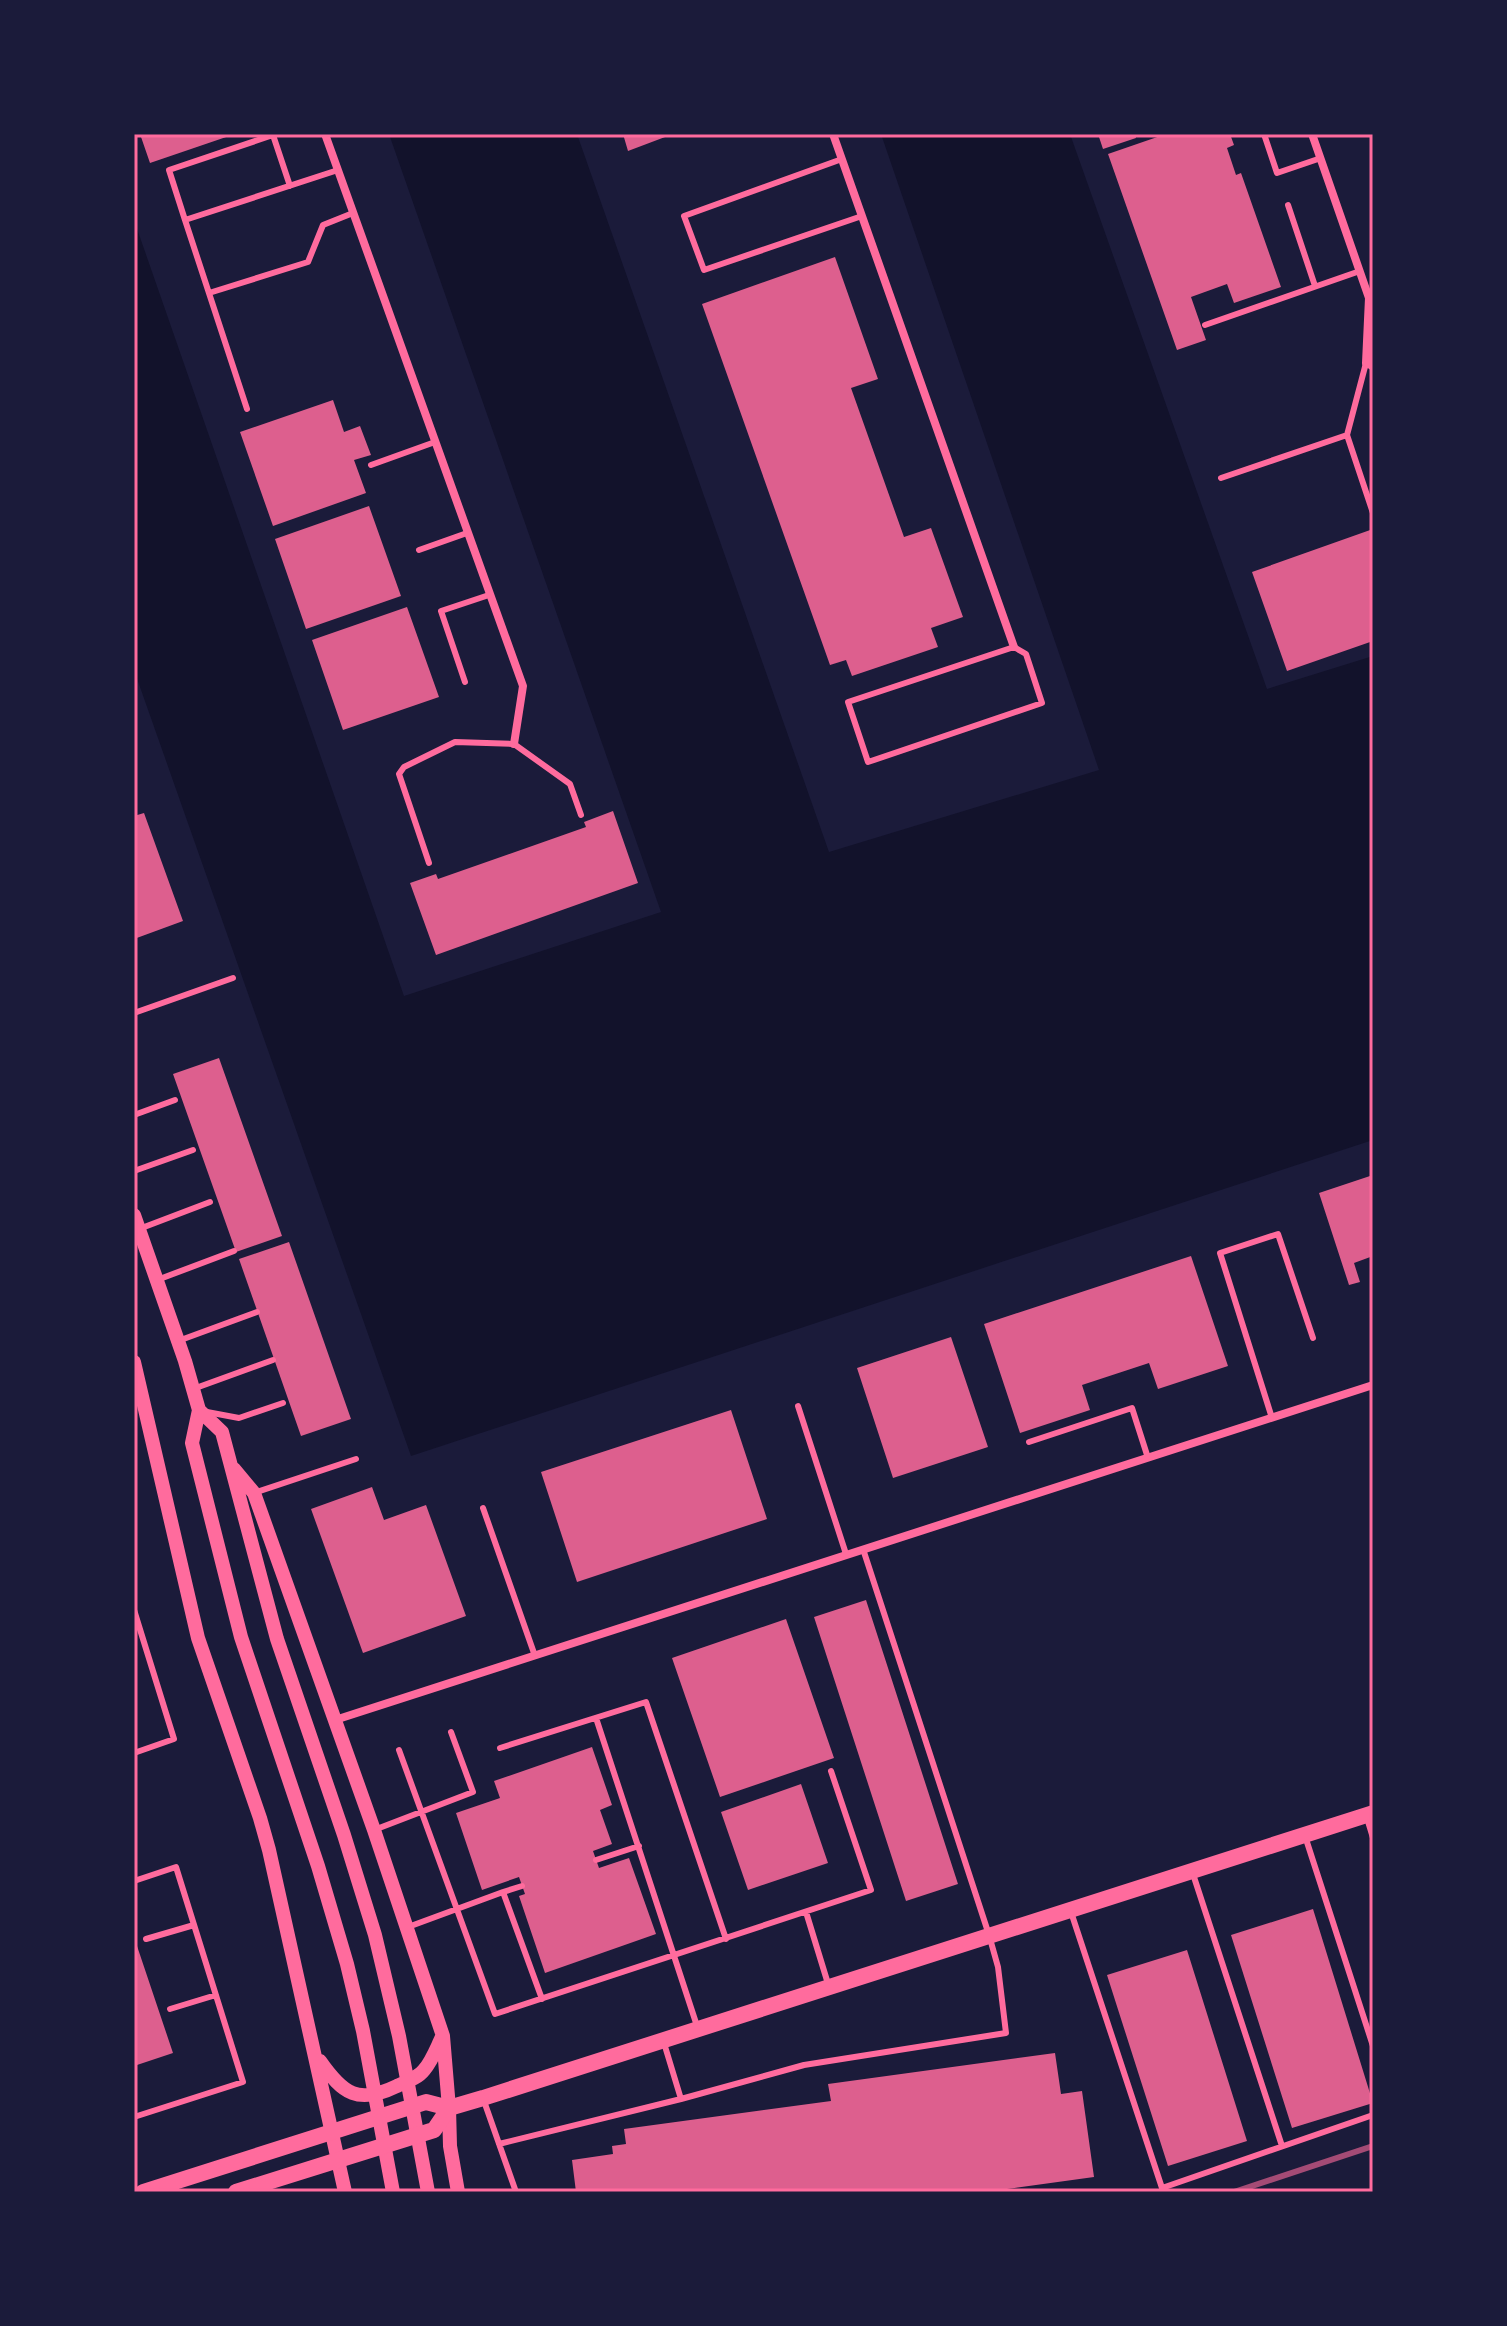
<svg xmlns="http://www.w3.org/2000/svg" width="1507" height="2326" font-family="'PT Sans',sans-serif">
<rect width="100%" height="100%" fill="#1b1b3a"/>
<path fill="#12122b" d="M 389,134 L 577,134 L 829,852 L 1099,770 L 881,134 L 1070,134 L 1267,689 L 1373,656 L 1373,1140 L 411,1456 L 134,670 L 134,220 L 404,996 L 661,912 Z"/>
<path fill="#dd5f8e" d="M 140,134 L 235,134 L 150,163 Z
M 623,134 L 673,134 L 628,151 Z
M 1098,134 L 1135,134 L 1136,138 L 1103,149 Z
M 1166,134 L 1230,134 L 1234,145 L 1227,148 L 1236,175 L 1241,173 L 1281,287 L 1234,303 L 1227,284 L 1191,297 L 1206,340 L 1177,350 L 1108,154 Z
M 835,257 L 878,379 L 851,388 L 904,537 L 931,528 L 963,617 L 931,628 L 938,647 L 852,676 L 846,660 L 830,665 L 702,304 Z
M 333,400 L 344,432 L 360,426 L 371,455 L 354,460 L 366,493 L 273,526 L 240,432 Z
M 369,506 L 401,596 L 306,629 L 275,539 Z
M 1373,529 L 1373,641 L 1287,671 L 1252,572 Z
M 407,607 L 439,697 L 343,730 L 312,640 Z
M 613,811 L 638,883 L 436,955 L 410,883 L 436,874 L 438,879 L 586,827 L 584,822 Z
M 144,813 L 183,921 L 134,939 L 134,816 Z
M 219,1058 L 282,1236 L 236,1252 L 173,1074 Z
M 1373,1175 L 1373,1256 L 1354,1263 L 1360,1282 L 1349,1285 L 1319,1193 Z
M 289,1242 L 351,1419 L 301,1436 L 239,1259 Z
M 1191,1256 L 1228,1366 L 1158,1389 L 1149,1363 L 1082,1385 L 1090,1410 L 1020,1433 L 984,1324 Z
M 951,1337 L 988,1447 L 893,1478 L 857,1368 Z
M 731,1410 L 767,1519 L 577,1582 L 541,1472 Z
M 372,1487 L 384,1520 L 426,1505 L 466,1616 L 363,1653 L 311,1509 Z
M 866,1600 L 958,1884 L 906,1901 L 814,1617 Z
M 786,1619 L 834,1758 L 720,1797 L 672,1658 Z
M 592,1747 L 612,1805 L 600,1810 L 612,1844 L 593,1851 L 599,1868 L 629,1858 L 656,1934 L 545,1973 L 519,1896 L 525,1894 L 519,1877 L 482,1890 L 456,1813 L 500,1798 L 494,1781 Z
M 801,1784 L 828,1863 L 748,1890 L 721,1812 Z
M 1313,1909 L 1373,2103 L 1292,2128 L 1231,1935 Z
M 134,1937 L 173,2053 L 134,2066 Z
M 1187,1950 L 1247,2141 L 1168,2166 L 1107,1975 Z
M 1055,2053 L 1061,2094 L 1082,2091 L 1094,2177 L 985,2192 L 576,2192 L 572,2160 L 613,2154 L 612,2146 L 626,2144 L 624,2129 L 831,2101 L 828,2084 Z"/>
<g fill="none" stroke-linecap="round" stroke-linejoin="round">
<path stroke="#ff6b9d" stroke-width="6" d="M 1264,134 L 1277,173 L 1321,158
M 842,159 L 684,216 L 704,270 L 862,216
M 1288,205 L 1315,286
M 185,220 L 169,170 L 273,135 L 290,186
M 209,293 L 308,262 L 323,225 L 353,213
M 1205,325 L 1360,271
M 1373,368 L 1366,363 L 1347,435 L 1373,513
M 247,409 L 185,220 L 338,170
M 371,465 L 435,442
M 1221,478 L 1347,435
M 419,550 L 467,533
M 1014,647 L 1026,654 L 1042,703 L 868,762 L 848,702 Z
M 465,682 L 441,611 L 489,595
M 429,863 L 399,774 L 404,767 L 455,742 L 514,744 L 570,784 L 581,815
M 134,1013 L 233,978
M 134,1115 L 175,1100
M 134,1171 L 193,1150
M 139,1229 L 210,1202
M 157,1280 L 234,1251
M 178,1341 L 257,1312
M 193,1389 L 273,1360
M 798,1406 L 846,1554
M 207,1412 L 239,1418 L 283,1403
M 1272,1418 L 1220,1253 L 1278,1234 L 1313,1338
M 1029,1442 L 1132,1408 L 1148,1458
M 254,1493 L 356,1459
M 483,1508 L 535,1656
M 134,1610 L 174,1739 L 134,1753
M 596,1718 L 698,2029
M 500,1748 L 646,1702 L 726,1939
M 399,1750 L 495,2014 L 871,1890 L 831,1771
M 1366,1815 L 1373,1838
M 374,1830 L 473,1792 L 451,1732
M 1305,1836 L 1373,2046
M 596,1860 L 639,1846
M 1193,1874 L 1282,2146
M 134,1881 L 176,1867 L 243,2082 L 134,2117
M 503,1892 L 522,1886
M 806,1912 L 829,1987
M 1071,1912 L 1162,2188 L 1373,2115
M 408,1927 L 503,1892 L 542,1999
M 146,1939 L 194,1925
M 170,2009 L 216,1995
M 664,2043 L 681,2099 L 804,2065 L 1006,2033 L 998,1967 L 989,1935 L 863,1549
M 484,2101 L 516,2192
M 499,2144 L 681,2099"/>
<path stroke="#ff6b9d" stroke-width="8" d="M 325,134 L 523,686 L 514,744
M 833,134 L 1014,647
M 1312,134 L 1369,298 L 1366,363
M 335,1720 L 1373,1385"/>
<path stroke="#ff6b9d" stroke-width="14" d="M 134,1215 L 185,1361 L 199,1410 L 192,1443 L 241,1637 L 318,1866 L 347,1964 L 363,2031 L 393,2192
M 134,1362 L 198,1638 L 260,1818 L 269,1850 L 345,2192
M 199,1410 L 222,1432 L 277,1639 L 344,1835 L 375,1935 L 399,2036 L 428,2192
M 234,1469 L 254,1493 L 374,1830 L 443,2036 L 449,2108 L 450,2146 L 458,2192
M 320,2061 C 343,2094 358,2105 397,2086 C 406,2082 418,2078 424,2070 C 432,2061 437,2047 442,2037"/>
<path stroke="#ff6b9d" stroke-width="16" d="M 143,2192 L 426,2102 L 449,2108 L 483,2098 L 1373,1813
M 236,2192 L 434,2130 L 449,2108"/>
<path stroke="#a44b75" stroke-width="6" d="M 1234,2192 L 1373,2146"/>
</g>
<rect width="1507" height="2326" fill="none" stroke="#1b1b3a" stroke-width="272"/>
<rect x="136" y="136" width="1235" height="2054" fill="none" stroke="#ff6b9d" stroke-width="3"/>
</svg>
